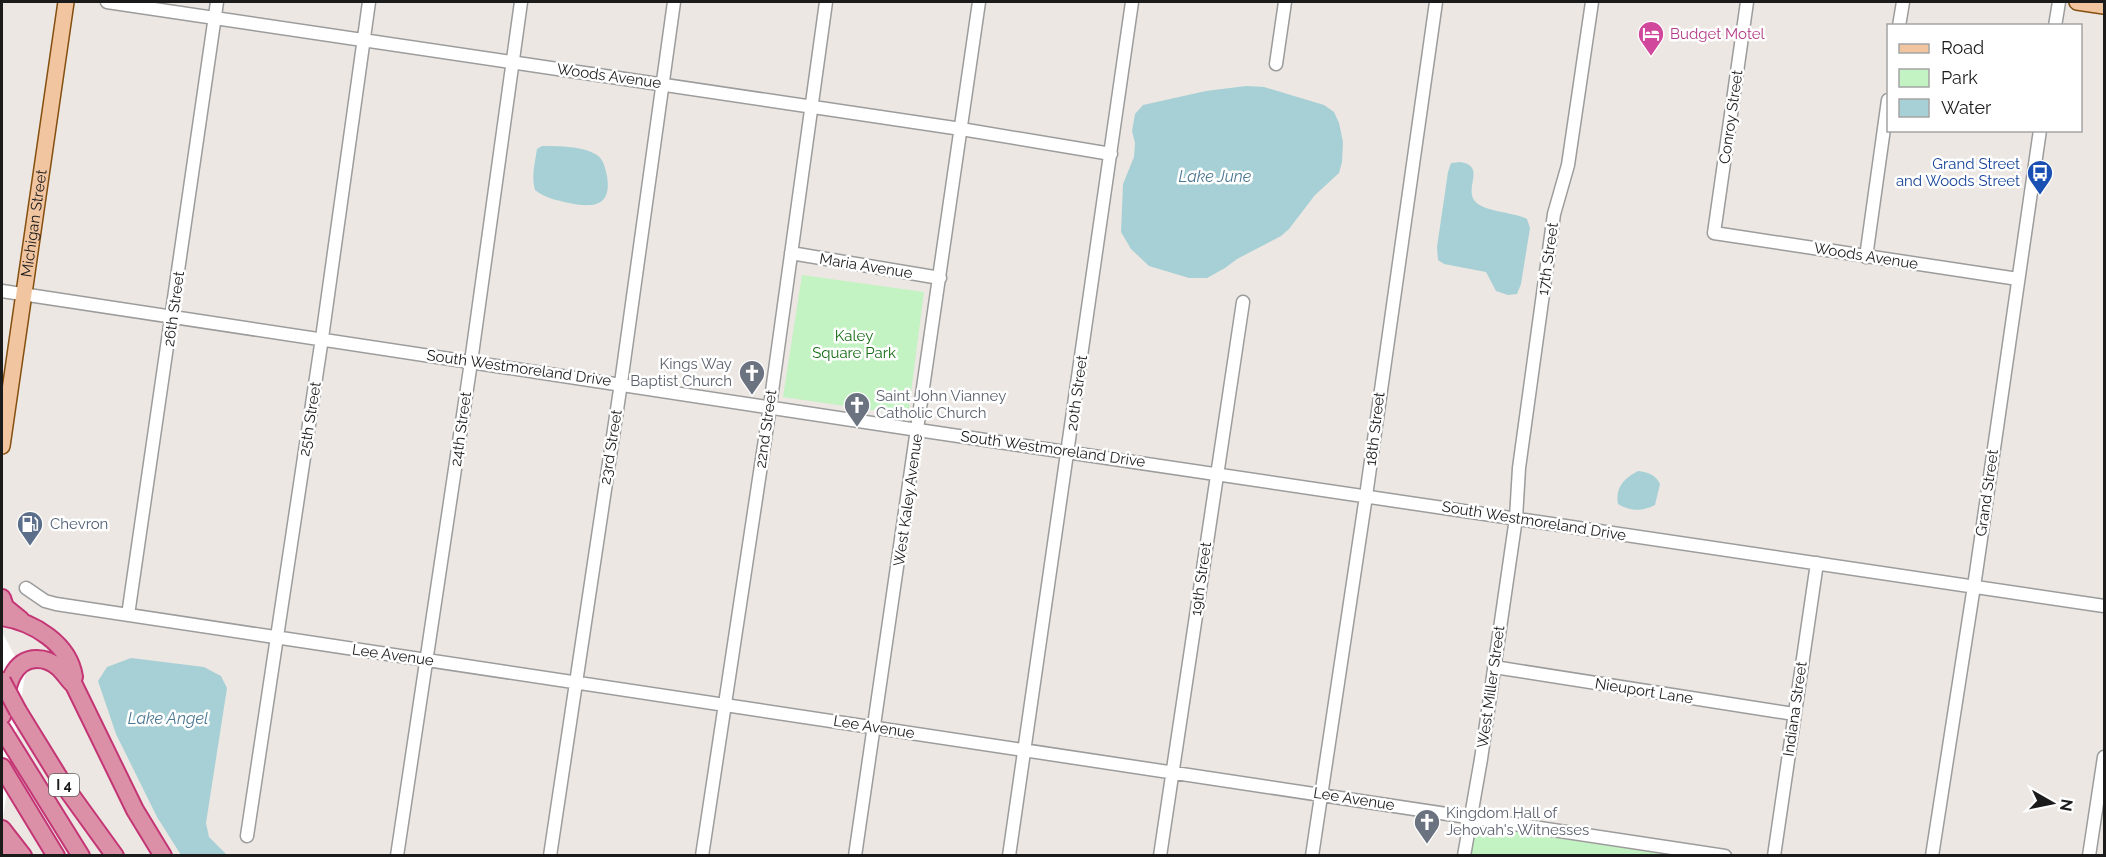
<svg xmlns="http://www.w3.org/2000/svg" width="2106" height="857" font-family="Raleway,sans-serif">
<rect width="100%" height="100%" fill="#ece7e2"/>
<path fill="#c3f3c2" d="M 802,275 L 924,292 L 908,415 L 783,397 Z
M 1483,828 L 1489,828 L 1670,855 L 1467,856 L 1474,830 Z"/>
<path fill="#a6d0d5" d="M 1246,86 L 1264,87 L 1324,105 L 1334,112 L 1339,123 L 1343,142 L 1342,162 L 1339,173 L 1315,195 L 1289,229 L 1281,236 L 1237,259 L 1225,268 L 1207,278 L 1189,278 L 1149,266 L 1131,249 L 1121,232 L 1123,184 L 1134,157 L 1135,143 L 1132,131 L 1135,114 L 1143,105 L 1206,91 Z
M 542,146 C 558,146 583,146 597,155 C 604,160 605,168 607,176 C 612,207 593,208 569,203 C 556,200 545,198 535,190 C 531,176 535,163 537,149 Z
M 1460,162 C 1486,166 1465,186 1474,200 C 1482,212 1514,212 1527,219 L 1530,228 L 1521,284 L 1517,294 L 1508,295 L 1496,291 L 1486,272 L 1444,264 L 1438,260 L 1437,247 L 1448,172 L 1451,163 Z
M 1638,471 C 1648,472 1656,475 1660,484 L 1655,505 C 1642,512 1629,511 1618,504 C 1615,488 1624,478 1638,471 Z
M 131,658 L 204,667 L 221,676 L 227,688 L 206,823 L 209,837 L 227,855 L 181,855 L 157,817 L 116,734 L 98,681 L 107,667 Z"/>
<path fill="#fff" d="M 2,632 L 25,675 L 2,824 Z"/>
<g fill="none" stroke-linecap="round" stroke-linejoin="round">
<g stroke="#9c9c9c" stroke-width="15">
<path id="minor" d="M 107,2 L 961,129 L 1111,154
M 1747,2 L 1714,233 L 2018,279
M 1899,26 L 1903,2
M 2055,26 L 2059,2
M 1276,64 L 1285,2
M 791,253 L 940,278
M 1866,257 L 1888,100
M 2,291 L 918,430 L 2104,606
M 26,588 L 45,601 L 56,604 L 1725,856
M 128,615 L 217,2
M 1494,667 L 1794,714
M 247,836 L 322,338 L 369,2
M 397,856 L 471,362 L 521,2
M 550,856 L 621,383 L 674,2
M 702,856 L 770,406 L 826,2
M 855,856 L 979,2
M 1009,856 L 1132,2
M 1160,856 L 1243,302
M 1312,856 L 1366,496 L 1436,2
M 1464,856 L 1481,759 L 1516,518 L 1519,468 L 1554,214 L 1568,165 L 1592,2
M 1774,856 L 1817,563
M 1932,856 L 1976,573 L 2040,130
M 2089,856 L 2104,757"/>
</g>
<g stroke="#844f0f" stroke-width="18">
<g id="major">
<path d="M 2077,2 L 2104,6"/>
<path id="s1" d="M 2,446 L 66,2"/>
</g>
</g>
<g stroke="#c43576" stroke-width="20">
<path id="highway" d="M 2,598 L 5,607 L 21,620
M 2,617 C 33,622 69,643 74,677
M 18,711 L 63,784 L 115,856
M 2,716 C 6,694 9,659 37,659 C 45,659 52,662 58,667 C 64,672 68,680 74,685 L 135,810 L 163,856
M 2,729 L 81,856
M 2,767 L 56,856
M 2,829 L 23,856
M 2,848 L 7,856"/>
</g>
<use href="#minor" stroke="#fff" stroke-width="12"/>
<use href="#major" stroke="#f2c5a1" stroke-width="15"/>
<use href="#highway" stroke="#dc90a7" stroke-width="16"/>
<g stroke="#c43576" stroke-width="20" stroke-linecap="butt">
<path id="highway-bridge" d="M 2,681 L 18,711"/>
</g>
<use href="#highway-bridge" stroke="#dc90a7" stroke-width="16"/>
</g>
<defs>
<g id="hotel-pin" transform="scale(1.35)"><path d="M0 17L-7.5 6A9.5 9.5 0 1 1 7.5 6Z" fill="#d1479c" stroke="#fff"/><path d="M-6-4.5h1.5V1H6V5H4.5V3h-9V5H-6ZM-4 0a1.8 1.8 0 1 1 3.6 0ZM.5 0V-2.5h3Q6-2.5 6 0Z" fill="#fff"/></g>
<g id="bus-pin" transform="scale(1.35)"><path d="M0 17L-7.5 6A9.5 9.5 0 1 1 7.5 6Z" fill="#1a4fb4" stroke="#fff"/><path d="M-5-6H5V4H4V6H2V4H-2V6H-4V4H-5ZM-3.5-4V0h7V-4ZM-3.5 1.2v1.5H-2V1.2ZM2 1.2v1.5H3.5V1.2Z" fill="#fff"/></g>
<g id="church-pin" transform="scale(1.35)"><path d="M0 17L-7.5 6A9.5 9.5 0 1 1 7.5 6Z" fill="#6b7280" stroke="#fff"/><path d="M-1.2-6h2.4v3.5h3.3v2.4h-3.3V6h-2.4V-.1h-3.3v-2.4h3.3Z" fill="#fff"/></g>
<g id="fuel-pin" transform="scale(1.35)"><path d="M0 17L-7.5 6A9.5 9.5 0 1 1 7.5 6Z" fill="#5c6f8a" stroke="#fff"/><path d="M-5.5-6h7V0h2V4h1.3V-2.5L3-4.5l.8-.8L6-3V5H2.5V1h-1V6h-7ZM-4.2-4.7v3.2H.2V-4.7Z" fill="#fff"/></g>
</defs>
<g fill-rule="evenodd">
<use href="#hotel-pin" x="1651" y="34"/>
<use href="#bus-pin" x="2040" y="173"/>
<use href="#church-pin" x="752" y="373"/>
<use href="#church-pin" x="857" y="405"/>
<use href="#fuel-pin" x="30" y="524"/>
<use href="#church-pin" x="1427" y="822"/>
</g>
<g text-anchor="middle" stroke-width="5" stroke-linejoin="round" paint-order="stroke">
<rect fill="#fff" stroke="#5f5f5f" stroke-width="1.5" x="49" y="774" width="30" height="22" rx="4.5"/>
<g font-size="14" font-weight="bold" fill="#1b1b1b">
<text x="64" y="790">I 4</text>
</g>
<g font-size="15" fill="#b23c85" stroke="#fff" text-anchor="start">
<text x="1670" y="39">Budget Motel</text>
</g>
<g font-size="15" fill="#1b1b1b" stroke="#fff">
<text transform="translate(609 76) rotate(8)" y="5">Woods Avenue</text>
<text transform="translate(1731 117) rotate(-82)" y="5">Conroy Street</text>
<text dy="5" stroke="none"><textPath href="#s1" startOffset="225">Michigan Street</textPath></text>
<text transform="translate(1866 256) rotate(9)" y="5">Woods Avenue</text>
<text transform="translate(1548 259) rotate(-82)" y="5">17th Street</text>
<text transform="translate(866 266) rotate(9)" y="5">Maria Avenue</text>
<text transform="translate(174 309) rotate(-82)" y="5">26th Street</text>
<text transform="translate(519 368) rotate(8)" y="5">South Westmoreland Drive</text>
<text transform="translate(1077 393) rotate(-82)" y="5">20th Street</text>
<text transform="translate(310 419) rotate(-81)" y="5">25th Street</text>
<text transform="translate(461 429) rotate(-82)" y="5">24th Street</text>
<text transform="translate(766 429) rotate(-82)" y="5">22nd Street</text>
<text transform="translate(1375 429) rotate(-83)" y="5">18th Street</text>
<text transform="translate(611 447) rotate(-81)" y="5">23rd Street</text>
<text transform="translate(1053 449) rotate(8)" y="5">South Westmoreland Drive</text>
<text transform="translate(1987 493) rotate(-82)" y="5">Grand Street</text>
<text transform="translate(908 500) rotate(-82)" y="5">West Kaley Avenue</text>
<text transform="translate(1534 521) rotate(9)" y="5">South Westmoreland Drive</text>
<text transform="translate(1201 579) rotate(-82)" y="5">19th Street</text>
<text transform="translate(393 655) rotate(8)" y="5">Lee Avenue</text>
<text transform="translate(1491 687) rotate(-82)" y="5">West Miller Street</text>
<text transform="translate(1644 691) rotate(9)" y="5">Nieuport Lane</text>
<text transform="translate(1795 709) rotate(-82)" y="5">Indiana Street</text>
<text transform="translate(874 727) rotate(9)" y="5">Lee Avenue</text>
<text transform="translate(1354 799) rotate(9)" y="5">Lee Avenue</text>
</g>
<g font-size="15" fill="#164399" stroke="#fff" text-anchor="end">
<text x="2020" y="169">Grand Street<tspan x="2020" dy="17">and Woods Street</tspan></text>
</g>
<g font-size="15" fill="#186d16" stroke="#fff">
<text x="854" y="341">Kaley<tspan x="854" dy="17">Square Park</tspan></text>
</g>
<g font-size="15" fill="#5b616d" stroke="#fff" text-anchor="start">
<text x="732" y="369" text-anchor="end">Kings Way<tspan x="732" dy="17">Baptist Church</tspan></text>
<text x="876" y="401">Saint John Vianney<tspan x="876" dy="17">Catholic Church</tspan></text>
<text x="1446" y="818">Kingdom Hall of<tspan x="1446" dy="17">Jehovah's Witnesses</tspan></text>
</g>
<g font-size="15" fill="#4e5e75" stroke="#fff" text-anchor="start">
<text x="50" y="529">Chevron</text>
</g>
<g font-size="16" font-style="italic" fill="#4c7792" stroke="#fff">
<text x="1215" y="182">Lake June</text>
<text x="168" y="724">Lake Angel</text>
</g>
</g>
<rect width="2106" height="857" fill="none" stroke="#1b1b1b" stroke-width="6"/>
<rect x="1887" y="24" width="195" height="108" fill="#ffffff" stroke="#a4a4a4" stroke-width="1.5"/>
<rect x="1899" y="44" width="30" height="9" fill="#f2c5a1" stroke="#a4a4a4" stroke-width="1.5"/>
<text x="1941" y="54" font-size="18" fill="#1b1b1b">Road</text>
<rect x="1899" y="69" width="30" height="18" fill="#c3f3c2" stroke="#a4a4a4" stroke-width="1.5"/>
<text x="1941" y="84" font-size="18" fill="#1b1b1b">Park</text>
<rect x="1899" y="99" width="30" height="18" fill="#a6d0d5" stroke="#a4a4a4" stroke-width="1.5"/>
<text x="1941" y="114" font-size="18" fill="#1b1b1b">Water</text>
<g transform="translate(2052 803) rotate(99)" stroke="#ffffff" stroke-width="4.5" paint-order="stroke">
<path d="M0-4.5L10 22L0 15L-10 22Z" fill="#1b1b1b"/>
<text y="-9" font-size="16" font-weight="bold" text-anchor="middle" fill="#1b1b1b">N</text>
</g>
</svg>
